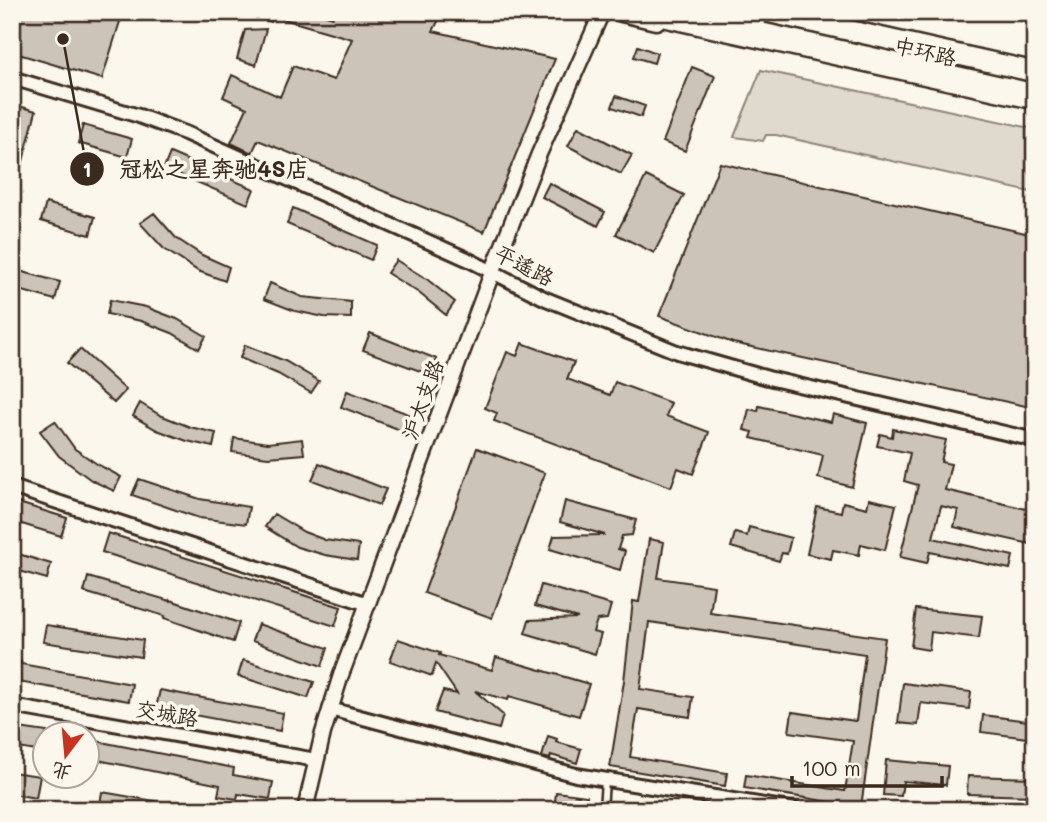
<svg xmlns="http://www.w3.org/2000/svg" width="1047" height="822" font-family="Mali,'LXGW WenKai TC',sans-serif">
<rect width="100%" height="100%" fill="#fbf7ec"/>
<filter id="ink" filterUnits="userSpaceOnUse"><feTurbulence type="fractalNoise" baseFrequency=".0143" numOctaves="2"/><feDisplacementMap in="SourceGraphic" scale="14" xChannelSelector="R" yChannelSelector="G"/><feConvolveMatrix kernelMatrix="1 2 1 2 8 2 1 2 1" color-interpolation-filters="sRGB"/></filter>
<g filter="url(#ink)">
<path fill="#dfd9ce" stroke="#8d8276" stroke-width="2" d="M 761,70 L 1035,129 L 1035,193 L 776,135 L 766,135 L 763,141 L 734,137 Z"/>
<path fill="#ccc4b9" stroke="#3b2a1e" stroke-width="2" d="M 17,12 L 123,12 L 102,79 L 12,52 L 12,27 Z
M 248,12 L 316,12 L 333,17 L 334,12 L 443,12 L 433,31 L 555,59 L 484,232 L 258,140 L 252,153 L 231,143 L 247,108 L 223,97 L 232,75 L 280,97 L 293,66 L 334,80 L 352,39 L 273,16 L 271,22 Z
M 266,29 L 256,65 L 237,59 L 245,30 Z
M 638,46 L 657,53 L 654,63 L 634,57 Z
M 692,67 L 715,76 L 685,151 L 663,142 Z
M 616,96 L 645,106 L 641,117 L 612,107 Z
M 12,104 L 36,111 L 22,165 L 12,162 Z
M 83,125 L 132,139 L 127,157 L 78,143 Z
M 578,127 L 632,155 L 621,174 L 568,146 Z
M 170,153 L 254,189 L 248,204 L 164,168 Z
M 720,163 L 1025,233 L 1035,238 L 1035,408 L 733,343 L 659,316 Z
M 646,176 L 684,195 L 654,253 L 616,234 Z
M 549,183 L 605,212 L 598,226 L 542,197 Z
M 46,203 L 95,217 L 90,235 L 41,221 Z
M 293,208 L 377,245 L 371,260 L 287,224 Z
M 154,213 L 176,238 L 202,255 L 229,267 L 225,281 L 198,271 L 164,249 L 140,223 Z
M 396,260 L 428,280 L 455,302 L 446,315 L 419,293 L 387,273 Z
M 12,269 L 60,282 L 55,300 L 12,288 Z
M 270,283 L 302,297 L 351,302 L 351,318 L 324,317 L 295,311 L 264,299 Z
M 110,300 L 146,307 L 177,319 L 206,336 L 199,349 L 172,333 L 141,321 L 107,314 Z
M 370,333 L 437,359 L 431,375 L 363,350 Z
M 522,343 L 574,362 L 567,379 L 610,395 L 615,382 L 671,403 L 666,416 L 709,432 L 693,474 L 678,468 L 671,487 L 494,421 L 497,413 L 485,408 L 507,352 L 517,356 Z
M 245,345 L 285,361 L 319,381 L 311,393 L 278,374 L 240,358 Z
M 80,349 L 126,390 L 114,403 L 67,363 Z
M 347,391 L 414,416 L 408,433 L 341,407 Z
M 140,403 L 160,415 L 190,427 L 216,433 L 213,447 L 187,441 L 157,430 L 133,416 Z
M 759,406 L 831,422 L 833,414 L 867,423 L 852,487 L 818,478 L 823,455 L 751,438 L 753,432 L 744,430 L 749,409 L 758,411 Z
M 55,421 L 75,449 L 97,464 L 121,477 L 114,491 L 91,480 L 59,456 L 40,431 Z
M 893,429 L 946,440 L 941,462 L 951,464 L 945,490 L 1035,511 L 1035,545 L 954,527 L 958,510 L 941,506 L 933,538 L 1013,556 L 1010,569 L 930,552 L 927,563 L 900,557 L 918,485 L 904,481 L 910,453 L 877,446 L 880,434 L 892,437 Z
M 234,438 L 268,443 L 302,439 L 304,454 L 268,457 L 232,452 Z
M 477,448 L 545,473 L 492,618 L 424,593 Z
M 319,463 L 386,489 L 379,505 L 312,480 Z
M 139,479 L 200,499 L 249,507 L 246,524 L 199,518 L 132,495 Z
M 869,499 L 896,505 L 885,550 L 861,544 L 859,555 L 833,550 L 831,559 L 807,554 L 817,507 L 841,512 L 843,502 L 867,508 Z
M 12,501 L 67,518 L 61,536 L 12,521 Z
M 565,501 L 636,520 L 632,535 L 622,536 L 618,549 L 625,551 L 620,570 L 550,549 L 554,536 L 605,535 L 560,522 Z
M 274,514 L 304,532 L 325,540 L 359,545 L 357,560 L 325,555 L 297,547 L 265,527 Z
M 749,527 L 791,538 L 787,554 L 782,553 L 779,561 L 731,547 L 735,533 L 747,536 Z
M 108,533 L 341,607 L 335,626 L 102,552 Z
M 649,539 L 664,542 L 658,578 L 714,586 L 710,613 L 885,638 L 861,807 L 744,788 L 746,775 L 845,791 L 853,741 L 789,732 L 792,712 L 856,721 L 865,654 L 649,622 L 640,689 L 693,697 L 690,717 L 638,709 L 630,757 L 727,773 L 725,786 L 610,767 L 624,681 L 633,601 L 639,602 Z
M 12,552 L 51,564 L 47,579 L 12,569 Z
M 88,577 L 170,601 L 170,600 L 239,623 L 233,642 L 164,618 L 165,616 L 84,592 Z
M 541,585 L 611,605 L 607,619 L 597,620 L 593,632 L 601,634 L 595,654 L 525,633 L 529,620 L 578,618 L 535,606 Z
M 916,609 L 982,616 L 979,638 L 931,632 L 929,650 L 911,647 Z
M 258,624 L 328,648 L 322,666 L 252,641 Z
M 46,625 L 143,640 L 141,657 L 43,642 Z
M 398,639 L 440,653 L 439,655 L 492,670 L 496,657 L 589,684 L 579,716 L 509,696 L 508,700 L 475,691 L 503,715 L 499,729 L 435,712 L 443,691 L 457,694 L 436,663 L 432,676 L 390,661 Z
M 243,660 L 314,682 L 308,698 L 238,676 Z
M 12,661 L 21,662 L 21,664 L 132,684 L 129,701 L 12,681 Z
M 903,683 L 971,692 L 969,709 L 921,703 L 918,725 L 898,723 Z
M 160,690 L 283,713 L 280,731 L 156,708 Z
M 983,715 L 1035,722 L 1035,739 L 981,732 Z
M 12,727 L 47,732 L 43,752 L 12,747 Z
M 548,736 L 557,739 L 556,742 L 581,749 L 577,763 L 551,755 L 550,759 L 542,757 Z
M 96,741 L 234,768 L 233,775 L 273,782 L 270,799 L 238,794 L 237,799 L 218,796 L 220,785 L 93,759 Z
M 886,760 L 948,766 L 946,785 L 903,781 L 901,796 L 883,795 Z
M 12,772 L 40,776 L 36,798 L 12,794 Z
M 968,776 L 1035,778 L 1035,796 L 967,794 Z
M 102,792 L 178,805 L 178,810 L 99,810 Z
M 556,792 L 587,796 L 585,810 L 554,810 Z"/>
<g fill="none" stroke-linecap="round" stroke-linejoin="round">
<g stroke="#3b2a1e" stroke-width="11">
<path id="service" d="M 603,810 L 605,781"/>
</g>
<g stroke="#3b2a1e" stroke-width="18">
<path id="minor" d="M 12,78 L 139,116 L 185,133 L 467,259 L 546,299 L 677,352 L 768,378 L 1035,440
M 12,487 L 368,604
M 12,706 L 316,760
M 330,709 L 576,775 L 796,810"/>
</g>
<g stroke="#3b2a1e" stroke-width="19">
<path id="tertiary" d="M 305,810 L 323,733 L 341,675 L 492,273 L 539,154 L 602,12"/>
</g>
<g stroke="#3b2a1e" stroke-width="23">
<path id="primary" d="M 622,12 L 656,20
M 718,12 L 1035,82"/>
</g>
<g stroke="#3b2a1e" stroke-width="24">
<path id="trunk" d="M 642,12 L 1035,99"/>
</g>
<use href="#service" stroke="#fbf7ec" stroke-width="6"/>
<use href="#minor" stroke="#fbf7ec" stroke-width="12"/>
<use href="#tertiary" stroke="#fbf7ec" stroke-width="14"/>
<use href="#primary" stroke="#fbf7ec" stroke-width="18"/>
<use href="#trunk" stroke="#fbf7ec" stroke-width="19"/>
<g stroke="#3b2a1e" stroke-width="24" stroke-linecap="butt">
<path id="trunk-bridge" d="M 767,12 L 1035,72"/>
</g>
<use href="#trunk-bridge" stroke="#fbf7ec" stroke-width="19"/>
</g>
</g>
<g text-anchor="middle" stroke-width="7" stroke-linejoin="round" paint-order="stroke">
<g font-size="21" fill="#3b2a1e" stroke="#fbf7ec">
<text transform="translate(925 52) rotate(13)" y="7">中环路</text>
<text transform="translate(524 266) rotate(27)" y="7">平遥路</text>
<text transform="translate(423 400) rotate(-70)" y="7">沪太支路</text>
<text transform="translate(167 714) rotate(10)" y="7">交城路</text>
</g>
</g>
<path fill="none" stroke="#3b2a1e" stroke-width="2.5" d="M63 39L87 169"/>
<g fill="#3b2a1e" stroke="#fbf7ec" stroke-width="2.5">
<circle cx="63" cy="39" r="7"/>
<circle cx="87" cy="169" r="18"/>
</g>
<g font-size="21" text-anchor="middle" font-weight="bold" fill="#fff">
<text x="87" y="177">1</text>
</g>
<g font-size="23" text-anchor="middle" font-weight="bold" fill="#3b2a1e" stroke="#fbf7ec" stroke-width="7" stroke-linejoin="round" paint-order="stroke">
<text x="214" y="177">冠松之星奔驰4S店</text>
</g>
<rect width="1047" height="822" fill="none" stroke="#fbf7ec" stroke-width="42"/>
<rect x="21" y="21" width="1005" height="780" fill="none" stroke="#3b2a1e" stroke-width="2.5" filter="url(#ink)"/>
<g transform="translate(66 755) rotate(196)"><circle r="33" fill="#fbf7ec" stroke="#aea59a" stroke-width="2"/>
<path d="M0-5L12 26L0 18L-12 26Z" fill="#c8321e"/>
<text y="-10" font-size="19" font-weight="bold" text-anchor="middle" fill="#3b2a1e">北</text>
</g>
<path d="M792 776v10h150v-10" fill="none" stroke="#3b2a1e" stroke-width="3.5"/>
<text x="802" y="776" font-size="21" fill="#3b2a1e" stroke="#fbf7ec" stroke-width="5" paint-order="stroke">100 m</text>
</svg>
